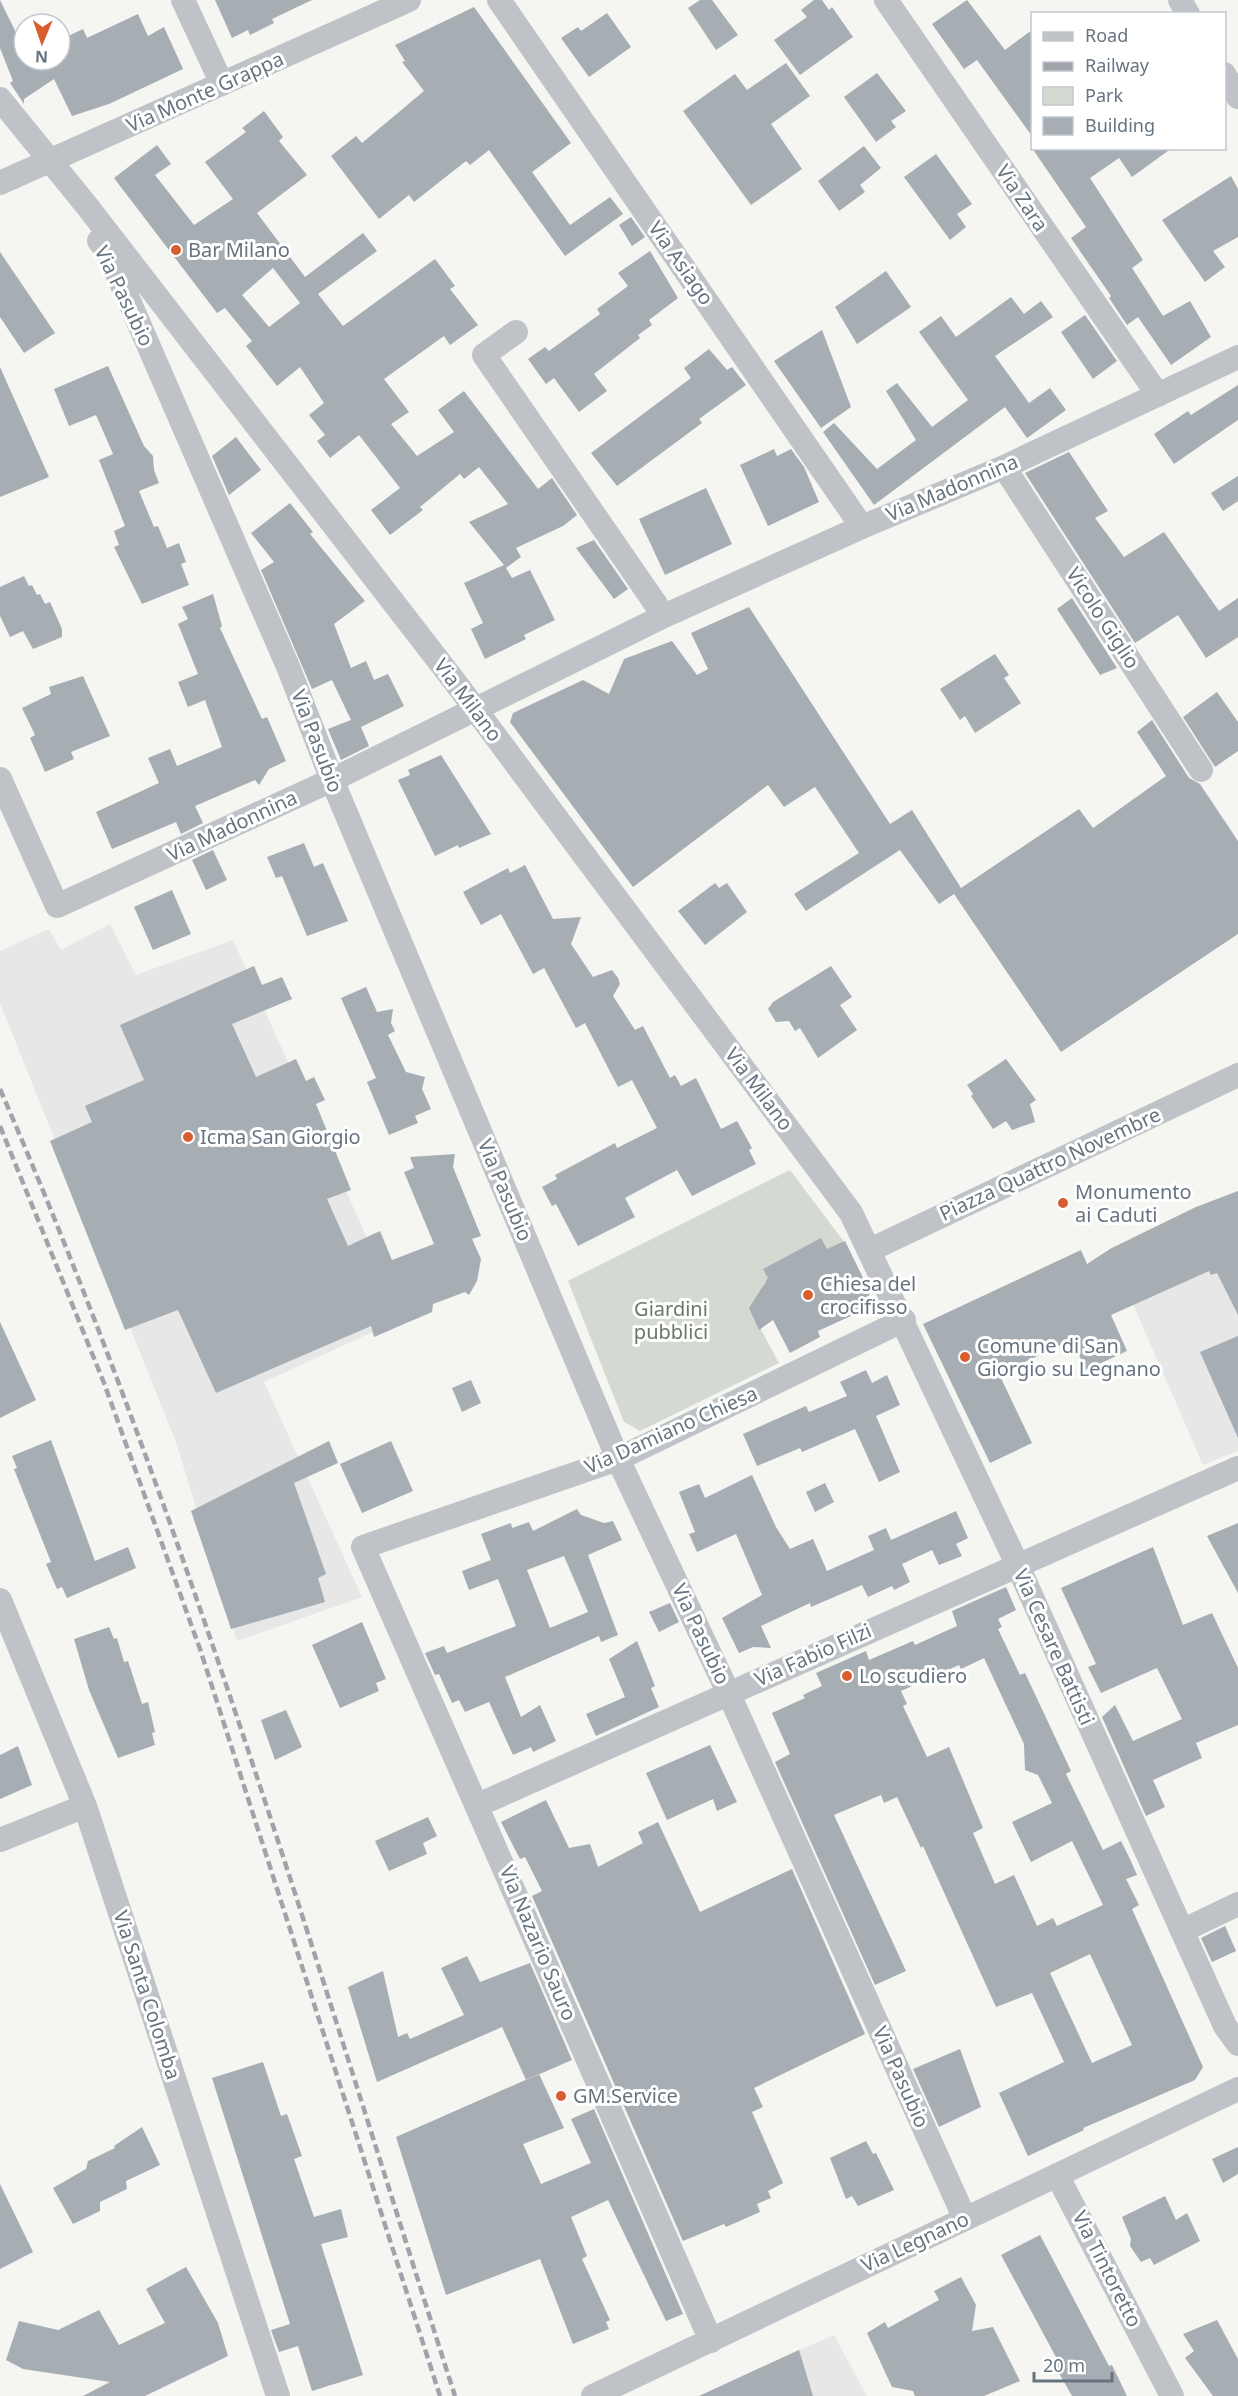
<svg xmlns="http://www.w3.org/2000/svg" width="1238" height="2396" font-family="'Noto Sans',sans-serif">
<rect width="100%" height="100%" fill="#f5f5f2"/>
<path fill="#e6e7e6" d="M 110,924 L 136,975 L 233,940 L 403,1318 L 264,1382 L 362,1597 L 237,1641 L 176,1442 L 0,1003 L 0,951 L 49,929 L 61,950 Z
M 1238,1191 L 1238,1451 L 1203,1465 L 1109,1249 L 1196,1207 Z
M 834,2335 L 867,2396 L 699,2396 L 799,2350 Z"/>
<path fill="#d4dad2" d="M 790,1170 L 848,1247 L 764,1283 L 751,1311 L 779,1363 L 640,1431 L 624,1422 L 568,1281 Z"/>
<path fill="#a6adb3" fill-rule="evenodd" d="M 0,0 L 24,49 L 24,60 L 60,60 L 60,40 L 83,29 L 87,38 L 138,14 L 148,36 L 164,27 L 183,69 L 109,104 L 72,116 L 54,79 L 24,99 L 24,104 L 10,83 L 13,81 L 0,48 Z
M 215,0 L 312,0 L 272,19 L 274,23 L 250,35 L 248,30 L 232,38 Z
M 700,0 L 712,0 L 738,35 L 716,50 L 688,8 Z
M 814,0 L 822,0 L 829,10 L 832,7 L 853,37 L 800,75 L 774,40 L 807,17 L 801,10 Z
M 967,0 L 1005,50 L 1032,30 L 1032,136 L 977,60 L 964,69 L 932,24 Z
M 474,7 L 571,143 L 532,172 L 570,225 L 610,197 L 623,214 L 565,256 L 489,150 L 470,165 L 466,161 L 414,202 L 409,195 L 379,219 L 331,156 L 356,136 L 362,143 L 424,91 L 402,62 L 405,61 L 395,45 Z
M 607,13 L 631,47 L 589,77 L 561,38 L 578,27 L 581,31 Z
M 786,63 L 810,96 L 771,124 L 802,169 L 751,205 L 683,111 L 735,74 L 747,90 Z
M 877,73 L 906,111 L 891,121 L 896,127 L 876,142 L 844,97 Z
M 264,111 L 283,137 L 279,141 L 307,175 L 257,213 L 305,277 L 363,233 L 377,251 L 318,294 L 343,326 L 435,259 L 455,286 L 450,289 L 478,325 L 450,345 L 444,336 L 384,379 L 409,412 L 391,424 L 417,456 L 454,432 L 438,410 L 464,391 L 538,489 L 552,478 L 577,515 L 563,526 L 516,548 L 521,557 L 506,568 L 512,578 L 530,570 L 555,620 L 524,635 L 526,639 L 485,659 L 471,629 L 483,623 L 464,583 L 504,565 L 469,522 L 508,504 L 479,467 L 464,479 L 460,474 L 420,507 L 423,510 L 390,535 L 371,510 L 400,488 L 359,435 L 330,458 L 317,441 L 325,435 L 309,415 L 324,403 L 300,367 L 277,386 L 246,346 L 252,341 L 225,308 L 217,313 L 114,178 L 157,145 L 171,164 L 155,175 L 194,225 L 233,199 L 205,162 L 246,132 L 242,128 ZM 273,268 L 300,303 L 269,327 L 242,295 Z
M 864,146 L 881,168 L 860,185 L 865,192 L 839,211 L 818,181 Z
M 1032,148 L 1172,148 L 1132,177 L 1119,158 L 1090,178 L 1143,260 L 1132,268 L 1163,316 L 1190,301 L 1211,337 L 1171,365 L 1138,317 L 1127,325 L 1109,298 L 1111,296 L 1071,238 L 1086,227 Z
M 936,154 L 972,204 L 957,214 L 966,227 L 950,240 L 904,177 Z
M 1231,176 L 1238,189 L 1238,237 L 1213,251 L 1225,267 L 1205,282 L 1162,220 Z
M 631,217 L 645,237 L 632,246 L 619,225 Z
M 650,251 L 678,298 L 649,320 L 652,325 L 638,335 L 640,338 L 594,374 L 607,391 L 579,412 L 554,378 L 546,384 L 528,359 L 545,347 L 549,351 L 600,314 L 597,309 L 628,286 L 618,273 Z
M 0,252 L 55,333 L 24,353 L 0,317 Z
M 886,271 L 911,307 L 857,344 L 835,307 Z
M 1011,297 L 1024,314 L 1041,301 L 1053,317 L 995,356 L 1029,403 L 1050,388 L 1066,410 L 1027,438 L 1005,407 L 874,505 L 823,432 L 834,423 L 877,469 L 916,440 L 886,391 L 897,383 L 932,427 L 968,400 L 919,332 L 941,316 L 956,337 Z
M 1085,315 L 1117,361 L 1093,379 L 1061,332 Z
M 822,330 L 851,407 L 821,428 L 774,361 Z
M 709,349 L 727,370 L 732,367 L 746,385 L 699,419 L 702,423 L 617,486 L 591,453 L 691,378 L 684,368 Z
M 108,366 L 144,446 L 153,456 L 154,470 L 159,483 L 139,491 L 154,527 L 158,526 L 167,548 L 179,543 L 186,562 L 181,564 L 189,585 L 142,604 L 114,547 L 119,545 L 114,531 L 125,526 L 99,460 L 113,454 L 96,415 L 69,426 L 54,389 Z
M 0,367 L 49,477 L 0,497 Z
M 1238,385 L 1238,420 L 1174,464 L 1154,434 L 1188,411 L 1191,415 Z
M 236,437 L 261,470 L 229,495 L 212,456 Z
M 774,449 L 777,456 L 791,449 L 804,467 L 819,502 L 768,526 L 740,465 Z
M 1069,452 L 1108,511 L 1095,518 L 1124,557 L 1164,532 L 1219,611 L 1238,598 L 1238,637 L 1206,658 L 1178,615 L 1135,643 L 1025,473 Z
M 1238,476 L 1238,501 L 1223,511 L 1211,493 Z
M 706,488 L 732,544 L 665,575 L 639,519 Z
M 290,503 L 313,532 L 310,534 L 365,601 L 334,624 L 351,668 L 366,661 L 374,680 L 388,674 L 404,706 L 361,727 L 369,746 L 341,760 L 328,729 L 351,720 L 332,680 L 312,689 L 261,570 L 274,562 L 251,533 Z
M 594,540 L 628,589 L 614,599 L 576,548 Z
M 24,576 L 29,586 L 32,585 L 37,595 L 40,594 L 45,604 L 50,602 L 62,629 L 62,637 L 33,649 L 23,631 L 10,637 L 0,616 L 0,587 Z
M 213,594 L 222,626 L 220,628 L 262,719 L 267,717 L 286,761 L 269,769 L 259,785 L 255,780 L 195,806 L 203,823 L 181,834 L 176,822 L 112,849 L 96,812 L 159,783 L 148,758 L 170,749 L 177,766 L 222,747 L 205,700 L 188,707 L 178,682 L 198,674 L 178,624 L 188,619 L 182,607 Z
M 1072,598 L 1117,668 L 1100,675 L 1057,609 Z
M 749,607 L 890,824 L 912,810 L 961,888 L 1079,809 L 1093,828 L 1166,776 L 1137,732 L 1152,720 L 1189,778 L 1200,784 L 1238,841 L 1238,934 L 1061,1052 L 954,894 L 939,904 L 900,850 L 806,911 L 794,894 L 859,853 L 815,787 L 784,807 L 768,785 L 633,887 L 510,722 L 513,713 L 583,680 L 609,694 L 624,659 L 672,641 L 697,675 L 708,669 L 691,633 Z
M 995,654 L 1009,675 L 1004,678 L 1021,703 L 975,733 L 965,716 L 960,720 L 940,689 Z
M 83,676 L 110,736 L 71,752 L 74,759 L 45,772 L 30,738 L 35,735 L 22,708 L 51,694 L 49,687 Z
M 1217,692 L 1238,722 L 1238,751 L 1215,767 L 1183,717 Z
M 441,755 L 491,834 L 459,848 L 458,845 L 435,856 L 398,780 L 410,775 L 408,770 Z
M 304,843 L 314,867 L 323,863 L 348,921 L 307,936 L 282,876 L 276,878 L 267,857 Z
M 213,850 L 227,880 L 206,890 L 192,860 Z
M 525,865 L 553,919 L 581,917 L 571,944 L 593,977 L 612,970 L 618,978 L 620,984 L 613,996 L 635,1030 L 643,1026 L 670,1078 L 675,1075 L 681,1086 L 696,1078 L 721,1129 L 737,1121 L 752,1148 L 749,1150 L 756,1164 L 692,1196 L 677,1170 L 625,1198 L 635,1217 L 578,1246 L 556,1204 L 552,1206 L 542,1187 L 557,1179 L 555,1175 L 615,1143 L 617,1148 L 657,1128 L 632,1080 L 618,1087 L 585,1023 L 576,1028 L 544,968 L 533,974 L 501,914 L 481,925 L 463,892 L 508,868 L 510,873 Z
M 715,883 L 719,888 L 727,883 L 747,912 L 705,945 L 678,911 Z
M 172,890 L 191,934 L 153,950 L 134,907 Z
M 254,966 L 262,985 L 282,977 L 292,999 L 232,1024 L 256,1077 L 296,1059 L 306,1081 L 314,1077 L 325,1100 L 316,1104 L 351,1190 L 327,1199 L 348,1246 L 380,1231 L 392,1260 L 434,1244 L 404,1172 L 414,1168 L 410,1157 L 455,1154 L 453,1167 L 481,1236 L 472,1239 L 481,1259 L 477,1281 L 469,1295 L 465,1292 L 433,1304 L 432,1312 L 374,1337 L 371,1326 L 216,1393 L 178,1310 L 125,1330 L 50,1141 L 92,1122 L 85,1106 L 144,1080 L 120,1025 Z
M 831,966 L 852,997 L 840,1005 L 857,1030 L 818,1058 L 800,1028 L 795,1031 L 789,1021 L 776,1022 L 768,1009 L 773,1002 Z
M 366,987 L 377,1012 L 393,1009 L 391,1023 L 395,1031 L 388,1035 L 406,1072 L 425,1077 L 422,1089 L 431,1109 L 415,1116 L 418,1123 L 389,1135 L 367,1082 L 376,1078 L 341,998 Z
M 1006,1059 L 1036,1100 L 1030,1104 L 1035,1122 L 1012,1130 L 1006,1121 L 993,1129 L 971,1096 L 973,1094 L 967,1085 Z
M 1238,1191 L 1238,1315 L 1217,1273 L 1211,1275 L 1209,1271 L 1111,1315 L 1127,1351 L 1086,1370 L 1072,1340 L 999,1374 L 1032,1443 L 990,1463 L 923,1324 L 1081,1250 L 1087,1264 L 1110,1249 L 1196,1207 Z
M 821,1238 L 827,1249 L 845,1241 L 870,1292 L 864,1310 L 818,1331 L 820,1337 L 790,1353 L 773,1320 L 759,1330 L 749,1308 L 768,1278 L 763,1269 Z
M 0,1322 L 36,1400 L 0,1418 Z
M 1238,1336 L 1238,1438 L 1200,1352 Z
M 866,1370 L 872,1383 L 887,1375 L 900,1405 L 876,1416 L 900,1472 L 879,1482 L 855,1429 L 802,1452 L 800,1448 L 757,1466 L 743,1434 L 806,1406 L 809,1412 L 847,1396 L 840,1382 Z
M 471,1380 L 481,1403 L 462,1412 L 452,1388 Z
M 51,1440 L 95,1561 L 128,1547 L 136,1568 L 67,1598 L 62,1587 L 57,1589 L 46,1564 L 51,1562 L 14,1469 L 17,1468 L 12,1456 Z
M 329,1441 L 338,1463 L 294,1483 L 326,1574 L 318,1578 L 325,1602 L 231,1629 L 191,1511 Z
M 391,1441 L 413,1491 L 362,1513 L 340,1464 Z
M 752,1475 L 776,1527 L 790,1549 L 813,1539 L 827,1571 L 874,1550 L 868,1536 L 886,1528 L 891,1540 L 956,1511 L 968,1538 L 956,1544 L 962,1556 L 939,1565 L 932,1550 L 902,1564 L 910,1582 L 894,1590 L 892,1586 L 868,1597 L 862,1585 L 811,1607 L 810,1603 L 761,1626 L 771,1648 L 753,1647 L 739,1653 L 722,1618 L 762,1595 L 736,1534 L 697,1552 L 689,1534 L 695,1532 L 679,1492 L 699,1484 L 705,1498 Z
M 825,1483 L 834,1502 L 815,1512 L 806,1492 Z
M 577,1509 L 581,1515 L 604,1523 L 613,1521 L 622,1540 L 588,1555 L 618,1635 L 601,1642 L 599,1636 L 505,1677 L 521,1717 L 540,1705 L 556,1741 L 533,1752 L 531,1747 L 513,1755 L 489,1702 L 465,1712 L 459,1700 L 452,1703 L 439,1674 L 435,1675 L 425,1653 L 444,1646 L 447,1653 L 516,1626 L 498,1579 L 469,1590 L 462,1571 L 491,1560 L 481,1534 L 511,1523 L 512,1528 L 529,1522 L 533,1531 ZM 564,1556 L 588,1612 L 550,1628 L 527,1570 Z
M 1238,1523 L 1238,1593 L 1207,1536 Z
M 1153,1547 L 1183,1625 L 1212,1613 L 1238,1668 L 1238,1725 L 1196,1743 L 1202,1758 L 1153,1780 L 1165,1807 L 1146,1816 L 1102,1717 L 1115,1705 L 1133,1741 L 1182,1719 L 1157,1668 L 1101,1693 L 1088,1667 L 1096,1664 L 1061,1588 Z
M 1006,1587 L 1016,1610 L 998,1619 L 1002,1627 L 998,1629 L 1020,1675 L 1025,1673 L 1071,1771 L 1066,1774 L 1103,1850 L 1121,1841 L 1130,1859 L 1137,1875 L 1126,1879 L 1139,1905 L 1132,1909 L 1203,2067 L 1195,2080 L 1083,2128 L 1084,2130 L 1028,2156 L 999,2093 L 1064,2062 L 1032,1993 L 996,2007 L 923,1846 L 921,1848 L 897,1797 L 884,1803 L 881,1795 L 834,1815 L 906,1971 L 875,1985 L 775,1762 L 790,1754 L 772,1713 L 805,1698 L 803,1695 L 822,1686 L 816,1673 L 866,1651 L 869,1660 L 913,1641 L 915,1645 L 957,1626 L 952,1611 ZM 984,1658 L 1024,1744 L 1025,1770 L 1038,1775 L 1052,1803 L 1012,1822 L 1031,1862 L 1072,1841 L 1103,1905 L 1057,1926 L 1053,1918 L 1037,1926 L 1014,1875 L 995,1884 L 973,1833 L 983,1828 L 949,1747 L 927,1757 L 903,1706 L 907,1704 L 901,1691 L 959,1665 L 961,1669 ZM 1090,1954 L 1132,2045 L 1092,2063 L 1050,1973 Z
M 670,1603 L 679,1622 L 659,1632 L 649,1612 Z
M 362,1622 L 386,1679 L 376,1683 L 379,1691 L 340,1708 L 312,1645 Z
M 109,1627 L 114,1639 L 117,1638 L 124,1662 L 128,1661 L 142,1704 L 148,1702 L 155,1732 L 152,1733 L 155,1745 L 118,1758 L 89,1690 L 74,1639 Z
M 637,1641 L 655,1686 L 651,1688 L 659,1707 L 596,1736 L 586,1714 L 625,1697 L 609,1659 Z
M 286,1710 L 302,1747 L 275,1760 L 261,1720 Z
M 710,1745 L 737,1802 L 717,1811 L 713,1799 L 667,1820 L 646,1773 Z
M 18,1746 L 32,1785 L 0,1799 L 0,1755 Z
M 546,1800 L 569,1848 L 590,1844 L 598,1867 L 643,1843 L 638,1832 L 658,1822 L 700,1912 L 792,1869 L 865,2034 L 754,2088 L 763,2107 L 752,2112 L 783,2183 L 768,2191 L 771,2198 L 757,2204 L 760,2212 L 726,2227 L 724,2224 L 683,2241 L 532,1896 L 542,1891 L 525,1857 L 520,1859 L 501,1822 Z
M 428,1817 L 437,1836 L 423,1843 L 427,1854 L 389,1871 L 375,1841 Z
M 1225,1926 L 1236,1951 L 1212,1962 L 1201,1938 Z
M 467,1956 L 480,1982 L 530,1963 L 572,2060 L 526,2080 L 502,2027 L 377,2082 L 348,1987 L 383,1971 L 398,2037 L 407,2033 L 410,2039 L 464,2015 L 441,1968 Z
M 960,2049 L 981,2107 L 939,2127 L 913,2069 Z
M 263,2062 L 281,2116 L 287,2114 L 302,2156 L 294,2159 L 314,2217 L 341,2209 L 348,2237 L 321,2244 L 363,2375 L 312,2391 L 298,2346 L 279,2352 L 271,2330 L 290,2324 L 212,2078 Z
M 539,2074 L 564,2128 L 523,2144 L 541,2184 L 591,2163 L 571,2119 L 594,2109 L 683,2314 L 666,2321 L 608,2200 L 571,2217 L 587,2256 L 582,2259 L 610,2320 L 606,2322 L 609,2329 L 573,2344 L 540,2259 L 446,2295 L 396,2137 Z
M 142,2127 L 160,2165 L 126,2181 L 127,2189 L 100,2202 L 100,2211 L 73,2224 L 53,2188 L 86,2169 L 88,2161 L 115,2148 L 114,2146 Z
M 866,2141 L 873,2154 L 876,2153 L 894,2190 L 858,2206 L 852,2196 L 846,2199 L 830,2158 Z
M 1238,2147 L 1238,2174 L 1223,2183 L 1212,2159 Z
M 0,2184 L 33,2252 L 0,2269 Z
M 1165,2196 L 1176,2220 L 1187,2213 L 1200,2241 L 1154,2265 L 1150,2258 L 1141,2262 L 1130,2246 L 1131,2239 L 1122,2217 Z
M 1040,2235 L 1109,2366 L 1112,2365 L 1127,2396 L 1072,2396 L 1052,2361 L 1057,2359 L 1001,2255 Z
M 186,2267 L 218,2323 L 228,2356 L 145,2396 L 83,2396 L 110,2382 L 23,2369 L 6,2360 L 19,2321 L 58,2330 L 99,2310 L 119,2345 L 165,2323 L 146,2289 Z
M 961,2277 L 976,2305 L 972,2331 L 993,2327 L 1020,2381 L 984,2396 L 915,2396 L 913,2391 L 892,2387 L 867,2333 L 885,2322 L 888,2328 L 939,2300 L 934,2291 Z
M 1217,2320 L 1238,2359 L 1238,2396 L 1213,2396 L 1185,2358 L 1194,2351 L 1183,2334 Z
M 799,2350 L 813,2396 L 699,2396 Z"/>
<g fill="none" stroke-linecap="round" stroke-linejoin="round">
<path stroke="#bfc2c6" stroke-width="24" d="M 183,0 L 222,84
M 499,0 L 862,527
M 886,0 L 1158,395
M 1180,0 L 1188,14
M 1224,74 L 1238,97
M 0,99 L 87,206 L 455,682 L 851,1213 L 1017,1564 L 1225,2026 L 1238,2044
M 0,183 L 409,0
M 99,241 L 106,249 L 130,303 L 289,669 L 332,780 L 618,1459 L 728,1692 L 965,2219
M 516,332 L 484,355 L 664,616
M 1004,467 L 1201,770
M 0,779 L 57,906 L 332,780 L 664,616 L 862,527 L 1004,467 L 1238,357
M 870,1250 L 1238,1075
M 0,1600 L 85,1806 L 278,2396
M 478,1805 L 1238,1468
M 0,1840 L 85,1806
M 1182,1931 L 1238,1904
M 1057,2175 L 1172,2396
M 711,2341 L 363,1547 L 618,1459 L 904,1320
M 593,2396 L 1238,2089"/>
<path stroke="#9ea4aa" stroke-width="4.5" stroke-dasharray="9 4.5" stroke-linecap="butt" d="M 0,1089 C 184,1513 314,1957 455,2396
M 0,1126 L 104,1383 L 200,1649 L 440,2396"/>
</g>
<g fill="#d85e2f" stroke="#fff" stroke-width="2">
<circle cx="176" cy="250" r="6"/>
<circle cx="188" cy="1137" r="6"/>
<circle cx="1063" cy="1203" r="6"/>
<circle cx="808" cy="1295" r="6"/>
<circle cx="965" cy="1357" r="6"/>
<circle cx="847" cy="1676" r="6"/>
<circle cx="561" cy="2096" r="6"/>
</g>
<g text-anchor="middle" stroke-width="6" stroke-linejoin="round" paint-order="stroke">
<g font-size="20" fill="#667481" stroke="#fff">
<text transform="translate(205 92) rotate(-24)" y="7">Via Monte Grappa</text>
<text transform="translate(1022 198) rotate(56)" y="7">Via Zara</text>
<text transform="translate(681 263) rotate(55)" y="7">Via Asiago</text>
<text transform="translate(124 296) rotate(64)" y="7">Via Pasubio</text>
<text transform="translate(952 488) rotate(-23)" y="7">Via Madonnina</text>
<text transform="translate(1103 618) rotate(57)" y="7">Vicolo Giglio</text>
<text transform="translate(468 700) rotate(53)" y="7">Via Milano</text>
<text transform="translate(317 741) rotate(69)" y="7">Via Pasubio</text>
<text transform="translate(232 826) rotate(-25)" y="7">Via Madonnina</text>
<text transform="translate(759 1089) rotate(53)" y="7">Via Milano</text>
<text transform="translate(1050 1164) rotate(-25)" y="7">Piazza Quattro Novembre</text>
<text transform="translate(505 1190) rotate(67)" y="7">Via Pasubio</text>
<text transform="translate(671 1430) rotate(-24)" y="7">Via Damiano Chiesa</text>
<text transform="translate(701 1634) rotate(65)" y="7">Via Pasubio</text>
<text transform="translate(1054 1647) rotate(66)" y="7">Via Cesare Battisti</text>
<text transform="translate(813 1655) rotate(-24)" y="7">Via Fabio Filzi</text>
<text transform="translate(538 1943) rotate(67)" y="7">Via Nazario Sauro</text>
<text transform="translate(147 1995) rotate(72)" y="7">Via Santa Colomba</text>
<text transform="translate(901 2077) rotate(66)" y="7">Via Pasubio</text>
<text transform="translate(915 2242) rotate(-25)" y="7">Via Legnano</text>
<text transform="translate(1107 2269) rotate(63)" y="7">Via Tintoretto</text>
</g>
<g font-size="20" fill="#667481" stroke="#fff" text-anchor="start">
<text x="188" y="257">Bar Milano</text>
<text x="200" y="1144">Icma San Giorgio</text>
<text x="1075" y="1199">Monumento<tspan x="1075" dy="23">ai Caduti</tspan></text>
<text x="820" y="1291">Chiesa del<tspan x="820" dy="23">crocifisso</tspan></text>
<text x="977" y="1353">Comune di San<tspan x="977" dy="23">Giorgio su Legnano</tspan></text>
<text x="859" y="1683">Lo scudiero</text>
<text x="573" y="2103">GM.Service</text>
</g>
<g font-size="20" fill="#687965" stroke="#fff">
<text x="671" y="1316">Giardini<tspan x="671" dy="23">pubblici</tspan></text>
</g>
</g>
<rect x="1031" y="12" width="195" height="138" fill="#ffffff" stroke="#c2c7cd" stroke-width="1.5"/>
<rect x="1043" y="32" width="30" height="9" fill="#bfc2c6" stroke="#c2c7cd" stroke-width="1.5"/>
<text x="1085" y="42" font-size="18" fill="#667481">Road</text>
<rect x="1043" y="62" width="30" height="9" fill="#9ea4aa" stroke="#c2c7cd" stroke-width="1.5"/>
<text x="1085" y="72" font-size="18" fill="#667481">Railway</text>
<rect x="1043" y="87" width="30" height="18" fill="#d4dad2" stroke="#c2c7cd" stroke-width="1.5"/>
<text x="1085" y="102" font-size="18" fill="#667481">Park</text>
<rect x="1043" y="117" width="30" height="18" fill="#a6adb3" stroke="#c2c7cd" stroke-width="1.5"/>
<text x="1085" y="132" font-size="18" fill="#667481">Building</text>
<g transform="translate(42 42) rotate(182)"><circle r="28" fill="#ffffff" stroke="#c2c7cd" stroke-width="1.5"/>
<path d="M0-4.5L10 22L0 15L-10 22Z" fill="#d85e2f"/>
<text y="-9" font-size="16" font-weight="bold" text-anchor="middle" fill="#667481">N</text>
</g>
<path d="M1034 2372v9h78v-9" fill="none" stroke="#667481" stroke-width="3"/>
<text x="1043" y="2372" font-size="18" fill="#667481" stroke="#ffffff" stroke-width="4.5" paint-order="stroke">20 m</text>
</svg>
